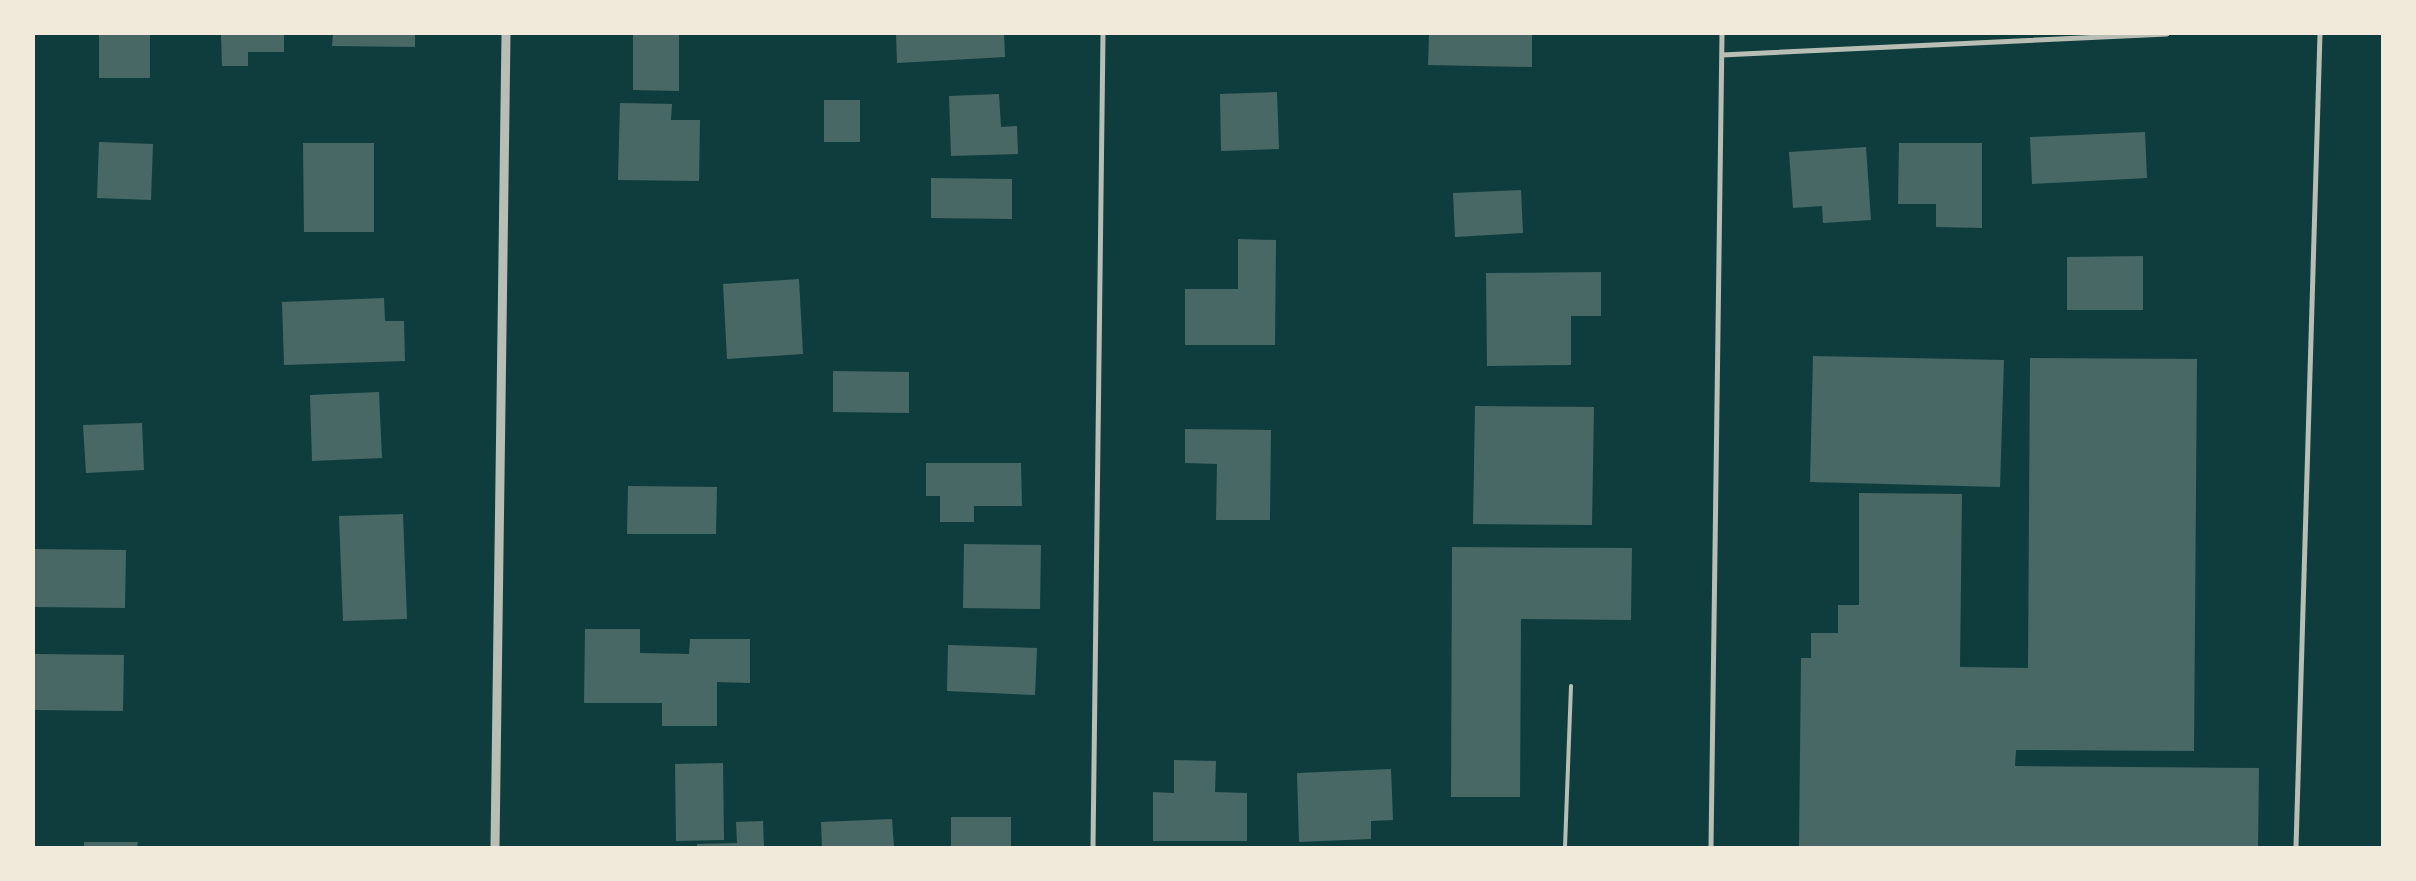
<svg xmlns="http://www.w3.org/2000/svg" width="2416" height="881" font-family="'Alegreya Sans',sans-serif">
<rect width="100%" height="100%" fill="#0f3d3e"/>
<path fill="#486865" d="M 99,34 L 150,34 L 150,78 L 99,78 Z
M 221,34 L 284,34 L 284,52 L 248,52 L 248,66 L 222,66 Z
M 333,34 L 415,34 L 415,47 L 332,46 Z
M 633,34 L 679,34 L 679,91 L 633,90 Z
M 896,34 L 1004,34 L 1005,57 L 897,63 Z
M 1429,34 L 1532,34 L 1532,67 L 1428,65 Z
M 1277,92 L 1279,149 L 1221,151 L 1220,94 Z
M 999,94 L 1001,127 L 1017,126 L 1018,154 L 951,156 L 949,96 Z
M 824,100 L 860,100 L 860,142 L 824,142 Z
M 620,103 L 672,104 L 671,120 L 700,120 L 699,181 L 618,180 Z
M 2145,132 L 2147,178 L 2032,184 L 2030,137 Z
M 99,142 L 153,144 L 151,200 L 97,198 Z
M 303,143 L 374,143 L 374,232 L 304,232 Z
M 1899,143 L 1982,143 L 1982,228 L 1936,227 L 1936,204 L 1898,204 Z
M 1866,147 L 1871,220 L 1823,223 L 1822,206 L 1793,208 L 1789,152 Z
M 931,178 L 1012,179 L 1012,219 L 931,218 Z
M 1521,190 L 1523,233 L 1455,237 L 1453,193 Z
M 1238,239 L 1276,240 L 1275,345 L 1185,345 L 1185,289 L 1238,289 Z
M 2143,256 L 2143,310 L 2067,310 L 2067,257 Z
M 1601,272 L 1601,316 L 1571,316 L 1571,365 L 1487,366 L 1486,273 Z
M 799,279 L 803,354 L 727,359 L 723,284 Z
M 384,298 L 385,321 L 404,321 L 405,361 L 284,365 L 282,302 Z
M 1813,356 L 2004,360 L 2000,487 L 1810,482 Z
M 2030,358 L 2197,359 L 2194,751 L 2016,750 L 2015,766 L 2259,768 L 2258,847 L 1799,847 L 1801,658 L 1811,658 L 1811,633 L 1838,633 L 1838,605 L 1859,605 L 1859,493 L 1962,494 L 1960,667 L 2028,668 Z
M 833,371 L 909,372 L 909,413 L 833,412 Z
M 379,392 L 382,458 L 312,461 L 310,395 Z
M 1475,406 L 1594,407 L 1592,525 L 1473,524 Z
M 142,423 L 144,470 L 86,473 L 83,425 Z
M 1185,429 L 1271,430 L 1270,520 L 1216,520 L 1217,464 L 1185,463 Z
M 926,463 L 1021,463 L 1022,506 L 974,506 L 974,522 L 940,522 L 940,496 L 926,496 Z
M 628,486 L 717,487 L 716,534 L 627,534 Z
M 403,514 L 407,619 L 343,621 L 339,516 Z
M 964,544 L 1041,545 L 1040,609 L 963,608 Z
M 1452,547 L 1632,548 L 1631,620 L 1521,619 L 1520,797 L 1451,797 Z
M 34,549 L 126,550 L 125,608 L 34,607 Z
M 585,629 L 640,629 L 640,653 L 689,654 L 690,639 L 750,639 L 750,683 L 717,682 L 717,726 L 662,726 L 662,703 L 584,703 Z
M 948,645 L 1037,648 L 1035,695 L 947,691 Z
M 34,654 L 124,655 L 123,711 L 34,710 Z
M 1174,760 L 1216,761 L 1215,792 L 1247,793 L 1247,841 L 1153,841 L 1153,792 L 1174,793 Z
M 723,763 L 724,840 L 676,841 L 675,764 Z
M 1391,769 L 1393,820 L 1371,821 L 1371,839 L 1299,842 L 1297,773 Z
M 951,817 L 1011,817 L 1011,847 L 951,847 Z
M 892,819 L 894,847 L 822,847 L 821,822 Z
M 763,821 L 764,847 L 697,847 L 697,844 L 737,843 L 736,822 Z
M 84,842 L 138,842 L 137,847 L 84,847 Z"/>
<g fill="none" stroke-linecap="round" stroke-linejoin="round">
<path stroke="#b8beb3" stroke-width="4" d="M 1565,847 L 1571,686"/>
<path stroke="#b8beb3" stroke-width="5" d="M 1722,55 L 2167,34
M 1093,847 L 1103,34
M 1711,847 L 1722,34
M 2296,847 L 2320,34"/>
<path stroke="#b8beb3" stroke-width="9" d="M 495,847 L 506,34"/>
</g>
<rect width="2416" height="881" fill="none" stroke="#f1e9da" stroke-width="70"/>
</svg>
